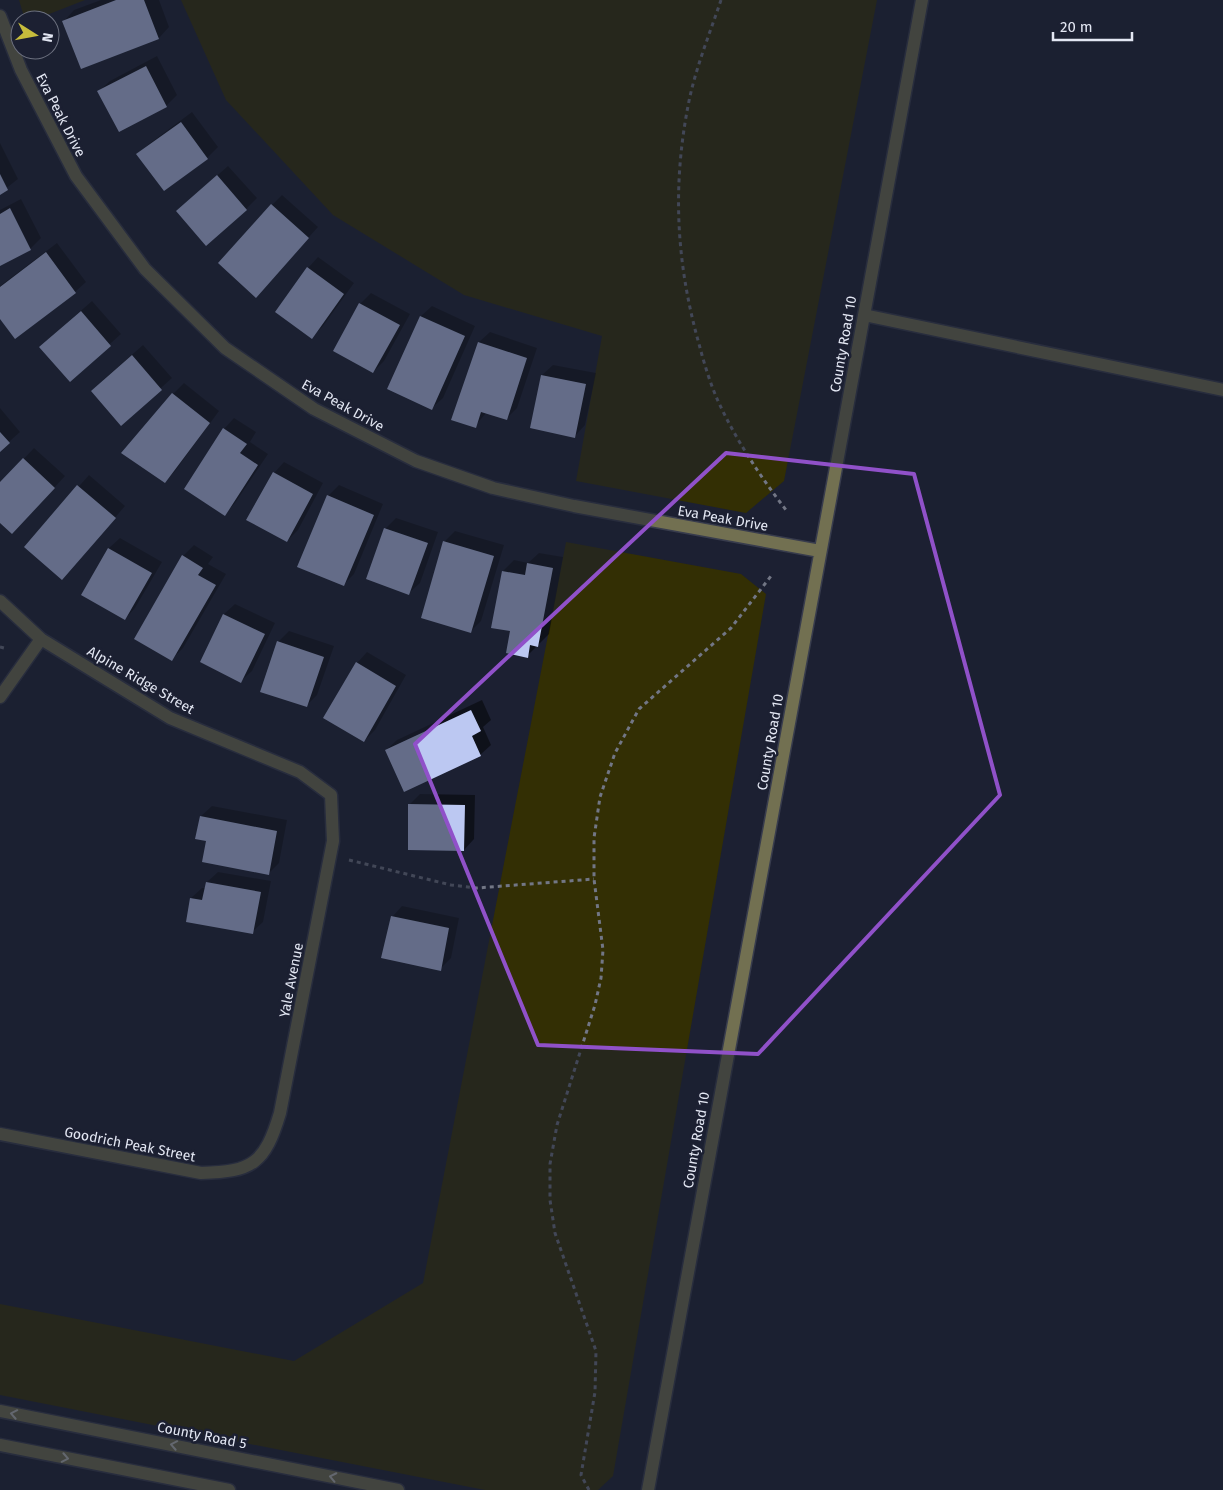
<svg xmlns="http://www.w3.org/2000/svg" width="1223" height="1490" font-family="'Fira Sans',sans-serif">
<rect width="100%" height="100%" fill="#1c2032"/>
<path fill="#332f04" d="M 19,0 L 85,0 L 34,20 L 25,20 Z
M 181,0 L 877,0 L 784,481 L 746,513 L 576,481 L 602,336 L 464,295 L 333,215 L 226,100 Z
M 566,542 L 741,574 L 766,594 L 613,1476 L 598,1490 L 485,1490 L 0,1395 L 0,1304 L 294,1361 L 423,1283 Z"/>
<path fill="#0007" d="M 101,0 L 159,0 L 169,27 L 159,38 L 64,21 L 74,10 Z
M 157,56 L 177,95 L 166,106 L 99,91 L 110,81 Z
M 192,112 L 218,147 L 207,158 L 138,154 L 149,144 Z
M 0,143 L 18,179 L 0,193 Z
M 228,166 L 257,198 L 246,209 L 188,201 Z
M 282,195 L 318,227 L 266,285 L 272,205 Z
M 21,199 L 41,238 L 30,249 L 0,264 L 0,210 Z
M 57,243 L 86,282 L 75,292 L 0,317 L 0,286 Z
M 318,257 L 354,283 L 323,326 L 312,337 L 308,268 Z
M 371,293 L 410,314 L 384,361 L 373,372 L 360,304 Z
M 92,301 L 121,334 L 70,380 L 52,336 Z
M 432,306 L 475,326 L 443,398 L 432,408 L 388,389 L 421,316 Z
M 490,332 L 537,348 L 517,408 L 506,419 L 487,412 L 475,426 L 453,419 L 479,342 Z
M 143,345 L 172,378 L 121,424 L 103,380 Z
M 553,365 L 596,373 L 585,425 L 575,436 L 542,375 Z
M 184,383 L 219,411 L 175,471 L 165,482 L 173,394 Z
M 0,408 L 20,432 L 0,450 Z
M 234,418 L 256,432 L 250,442 L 268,454 L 235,503 L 225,514 L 224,429 Z
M 34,448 L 65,476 L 23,522 L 0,521 L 0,484 Z
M 284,462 L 323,483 L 298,530 L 287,541 L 274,473 Z
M 89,475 L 125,506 L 72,568 L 25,547 Z
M 339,485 L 383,504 L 354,574 L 343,585 L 328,496 Z
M 396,518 L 438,532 L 420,583 L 409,593 L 368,578 L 386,528 Z
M 455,531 L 504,545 L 481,621 L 471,631 L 444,542 Z
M 120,538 L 162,562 L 135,608 L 125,619 L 82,594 L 109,548 Z
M 194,545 L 213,557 L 208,564 L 226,574 L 183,648 L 172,659 L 183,556 Z
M 539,553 L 563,557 L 549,634 L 527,656 L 512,630 L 503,571 L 514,560 L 528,563 Z
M 235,604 L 275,623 L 252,671 L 241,681 L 201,662 L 224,614 Z
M 289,631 L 334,646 L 317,695 L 306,706 L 278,642 Z
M 367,652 L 406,675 L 375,730 L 364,741 L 357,663 Z
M 482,700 L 491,720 L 483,727 L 491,745 L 480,755 L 386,750 L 397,740 Z
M 420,794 L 475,795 L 474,839 L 464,850 L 410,804 Z
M 212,806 L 287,820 L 279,863 L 268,874 L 208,840 L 201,816 Z
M 218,872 L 271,881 L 263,922 L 252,932 L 191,898 L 202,888 L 206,888 L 207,882 Z
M 402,906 L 459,918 L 451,958 L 440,969 L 392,917 Z"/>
<path fill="#bcc8f2" d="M 116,0 L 144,0 L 159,39 L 81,69 L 62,21 Z
M 146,66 L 167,107 L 119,132 L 97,91 Z
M 181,122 L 208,159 L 164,191 L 136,154 Z
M 0,174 L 8,190 L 0,195 Z
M 217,175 L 247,210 L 206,246 L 176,211 Z
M 271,204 L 309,238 L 256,298 L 218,263 Z
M 10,208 L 31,250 L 0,266 L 0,214 Z
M 46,252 L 76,293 L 15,339 L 0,319 L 0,287 Z
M 307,267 L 344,294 L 312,339 L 275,312 Z
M 359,303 L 400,325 L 373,373 L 333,351 Z
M 81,311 L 111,346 L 70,382 L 39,347 Z
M 420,316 L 465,336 L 432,410 L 387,389 Z
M 478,342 L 527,358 L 507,420 L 481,412 L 476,428 L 451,420 Z
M 132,355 L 162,390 L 121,426 L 91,391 Z
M 541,375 L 586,384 L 575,438 L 530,428 Z
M 172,393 L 210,423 L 165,483 L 121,453 Z
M 223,428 L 247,444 L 240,453 L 258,465 L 225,516 L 184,489 Z
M 0,432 L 10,443 L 0,452 Z
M 23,458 L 55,488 L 12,534 L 0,523 L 0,482 Z
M 273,472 L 313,494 L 287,542 L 246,520 Z
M 77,485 L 116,518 L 62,580 L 24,547 Z
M 327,495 L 374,515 L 344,586 L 297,567 Z
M 384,528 L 428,543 L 409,595 L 366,579 Z
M 443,541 L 494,556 L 471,633 L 421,618 Z
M 108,548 L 152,573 L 125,620 L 81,595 Z
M 182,555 L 203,568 L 198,575 L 216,585 L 172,661 L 134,639 Z
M 527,563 L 553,568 L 538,647 L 530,645 L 528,658 L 506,653 L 510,631 L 491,628 L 502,571 L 525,575 Z
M 223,614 L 265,634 L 241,683 L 200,662 Z
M 277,641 L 324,657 L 307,707 L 260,692 Z
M 356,662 L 396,686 L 364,742 L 323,718 Z
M 471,710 L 481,731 L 472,736 L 481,756 L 404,792 L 385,750 Z
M 408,804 L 465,805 L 464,851 L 408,850 Z
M 200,816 L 277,831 L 269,875 L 202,862 L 206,841 L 195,839 Z
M 206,882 L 261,892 L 253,934 L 186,922 L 190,898 L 202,900 Z
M 391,916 L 449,928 L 441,971 L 381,958 Z"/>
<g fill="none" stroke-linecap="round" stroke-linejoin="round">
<g stroke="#383c4d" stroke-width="15">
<path id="minor" d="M 0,16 L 21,70 L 76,176 L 145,269 L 225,348 L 314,409 L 416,461 L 493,488 L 574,506 L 820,551
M 864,315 L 1223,390
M 0,601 L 41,639 L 170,718 L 300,772 L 331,795 L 333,841 L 280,1113 C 265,1163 253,1172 201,1173 L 0,1134
M 0,697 L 41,639
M 0,1411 L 398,1490
M 0,1445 L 229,1490
M 648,1490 L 922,0"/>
</g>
<path stroke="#727685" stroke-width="3" stroke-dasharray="4 4" stroke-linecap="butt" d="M 721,0 C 710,33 696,67 689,101 C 672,185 676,262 699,344 C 704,363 710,383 718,401 C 736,440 760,476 786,510
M 0,647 L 4,648
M 349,860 L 451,885 L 477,888 L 594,879
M 589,1490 L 581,1475 L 595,1392 L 596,1351 L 555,1233 L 550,1200 L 550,1164 L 557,1125 L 595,1005 L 601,978 L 603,950 L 594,879 L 594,838 L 600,797 L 615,753 L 639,709 L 731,628 L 771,576"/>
<use href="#minor" stroke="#727051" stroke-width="12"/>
</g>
<defs><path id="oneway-chevron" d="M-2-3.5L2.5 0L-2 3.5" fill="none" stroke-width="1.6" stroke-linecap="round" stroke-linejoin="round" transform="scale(1.25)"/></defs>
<g stroke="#bbbdba">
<use href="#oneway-chevron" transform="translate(14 1414) rotate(-169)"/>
<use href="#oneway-chevron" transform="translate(174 1445) rotate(-169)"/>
<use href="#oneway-chevron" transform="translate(65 1458) rotate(11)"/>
<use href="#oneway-chevron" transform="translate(333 1477) rotate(-168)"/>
</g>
<path d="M0 0H1223V1490H0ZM 726,453 L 914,474 L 1000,795 L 758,1054 L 538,1045 L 415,744 Z" fill="#1c2032" fill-opacity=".55" fill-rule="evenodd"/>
<path fill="none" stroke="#9051c9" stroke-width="4" stroke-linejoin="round" d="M 726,453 L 914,474 L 1000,795 L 758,1054 L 538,1045 L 415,744 Z"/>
<g text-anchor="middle" stroke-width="5" stroke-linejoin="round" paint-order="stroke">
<g font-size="14" fill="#e3e7f3" stroke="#1c2032">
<text transform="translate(61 115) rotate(63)" y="5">Eva Peak Drive</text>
<text transform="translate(843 344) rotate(-80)" y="5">County Road 10</text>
<text transform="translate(343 405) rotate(29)" y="5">Eva Peak Drive</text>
<text transform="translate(723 518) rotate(10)" y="5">Eva Peak Drive</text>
<text transform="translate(141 680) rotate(30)" y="5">Alpine Ridge Street</text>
<text transform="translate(770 742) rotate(-80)" y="5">County Road 10</text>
<text transform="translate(291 980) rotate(-79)" y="5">Yale Avenue</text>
<text transform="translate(696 1140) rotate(-80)" y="5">County Road 10</text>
<text transform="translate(130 1144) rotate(11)" y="5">Goodrich Peak Street</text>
<text transform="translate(202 1435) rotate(11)" y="5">County Road 5</text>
</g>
</g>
<g transform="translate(35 35) rotate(101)"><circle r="24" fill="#1c2032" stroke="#6c707f"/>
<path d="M0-4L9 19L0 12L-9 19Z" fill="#c6bc3c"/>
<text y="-8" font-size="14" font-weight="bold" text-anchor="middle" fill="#e3e7f3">N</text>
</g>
<path d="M1053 32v8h79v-8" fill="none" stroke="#e3e7f3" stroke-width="2.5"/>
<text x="1060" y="32" font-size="15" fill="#e3e7f3" stroke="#1c2032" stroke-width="4" paint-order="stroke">20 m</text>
</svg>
